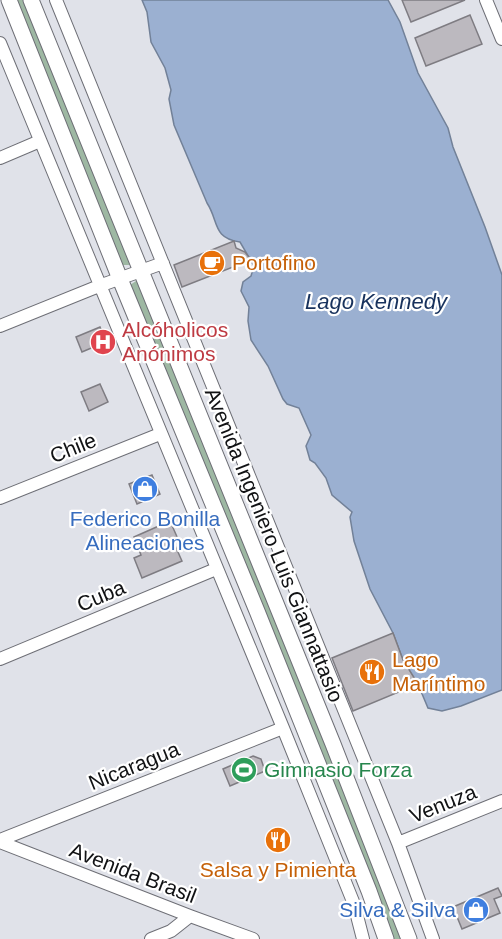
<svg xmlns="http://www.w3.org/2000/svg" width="502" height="939" font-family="Helvetica,sans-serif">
<rect width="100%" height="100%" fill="#e0e2e9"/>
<path fill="#9eb8a3" d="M 14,0 L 24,0 L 131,262 L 129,265 L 122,265 Z
M 136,281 L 139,283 L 356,817 L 402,939 L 392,939 L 130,285 Z"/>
<path fill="#9bb0d1" stroke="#728198" stroke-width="1.5" d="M 142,0 L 388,0 L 400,22 L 418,73 L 448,128 L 453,147 L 485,227 L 502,275 L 502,690 L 461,706 L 442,711 L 428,708 L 420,689 L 403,660 L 393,633 L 370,589 L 354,541 L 350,517 L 352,512 L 332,495 L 326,478 L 315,463 L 310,460 L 306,446 L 311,435 L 299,408 L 287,404 L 283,399 L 268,366 L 251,340 L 248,321 L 249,307 L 241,291 L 243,282 L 251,276 L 254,266 L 240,242 C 212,238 219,221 207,203 L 174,125 L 169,99 L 171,90 L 165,68 L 151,42 L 147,12 Z"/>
<path fill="#bcb9bf" stroke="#7e7c82" stroke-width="1.5" d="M 402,0 L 465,0 L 411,22 Z
M 470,15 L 482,44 L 426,66 L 415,38 Z
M 234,241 L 236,248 L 245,252 L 251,260 L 182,287 L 174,265 Z
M 100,327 L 108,347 L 98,351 L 96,346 L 82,352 L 76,337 Z
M 100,384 L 108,402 L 89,411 L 81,392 Z
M 152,475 L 160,494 L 137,504 L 129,484 Z
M 170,521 L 178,539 L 173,541 L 182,561 L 142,578 L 134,558 L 141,555 L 134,537 Z
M 393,633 L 403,660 L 418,684 L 353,711 L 332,658 Z
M 253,756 L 261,759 L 265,771 L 230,786 L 223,769 Z
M 498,888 L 502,896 L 494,899 L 500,913 L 462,929 L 453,907 Z"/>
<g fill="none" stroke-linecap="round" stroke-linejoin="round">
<g stroke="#6e6f76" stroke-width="14">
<path id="minor" d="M 56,0 L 398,843 L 433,939
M 486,0 L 502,39
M 0,43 L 283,728 L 354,904 L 363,939
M 0,158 L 40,141
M 0,326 L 99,286 L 163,263
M 0,498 L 160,434
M 0,659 L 216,569
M 0,840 L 283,728
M 0,842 L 190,916 L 253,939
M 398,843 L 502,801
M 151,939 L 171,931 L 190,916"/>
</g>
<g stroke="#6e6f76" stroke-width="17">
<path id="major" d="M 9,0 L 120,279 L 257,611 L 369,891 L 386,939
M 31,0 L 333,744 L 409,939"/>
</g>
<use href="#minor" stroke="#fff" stroke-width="12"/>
<use href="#major" stroke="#fff" stroke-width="15"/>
</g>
<defs>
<g id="cafe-disc" transform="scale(1.35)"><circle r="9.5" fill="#e8710a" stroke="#fff"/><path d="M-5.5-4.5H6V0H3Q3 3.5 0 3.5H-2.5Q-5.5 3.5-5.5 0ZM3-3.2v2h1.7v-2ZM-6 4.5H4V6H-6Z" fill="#fff"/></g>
<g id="hospital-disc" transform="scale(1.35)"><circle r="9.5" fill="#e0444e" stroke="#fff"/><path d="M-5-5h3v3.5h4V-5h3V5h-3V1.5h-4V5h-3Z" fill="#fff"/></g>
<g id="shop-disc" transform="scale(1.35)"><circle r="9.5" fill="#3f7fe0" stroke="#fff"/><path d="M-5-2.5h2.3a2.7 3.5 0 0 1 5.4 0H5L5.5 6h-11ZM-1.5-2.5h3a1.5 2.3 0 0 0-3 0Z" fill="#fff"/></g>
<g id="restaurant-disc" transform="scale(1.35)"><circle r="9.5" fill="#e8710a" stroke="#fff"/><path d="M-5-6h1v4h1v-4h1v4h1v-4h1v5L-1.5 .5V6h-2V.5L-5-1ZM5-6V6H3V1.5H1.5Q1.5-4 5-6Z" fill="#fff"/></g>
<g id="stadium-disc" transform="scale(1.35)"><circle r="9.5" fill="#2e9e5b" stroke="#fff"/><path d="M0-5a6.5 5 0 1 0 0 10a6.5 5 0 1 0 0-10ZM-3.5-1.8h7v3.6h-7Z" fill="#fff"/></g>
</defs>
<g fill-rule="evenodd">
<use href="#cafe-disc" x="212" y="263"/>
<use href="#hospital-disc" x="103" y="342"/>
<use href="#shop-disc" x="145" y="489"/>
<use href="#restaurant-disc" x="372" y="672"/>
<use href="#stadium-disc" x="244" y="770"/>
<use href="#restaurant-disc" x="278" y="840"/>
<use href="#shop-disc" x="476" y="910"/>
</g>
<g text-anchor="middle" stroke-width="4.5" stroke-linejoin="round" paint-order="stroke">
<g font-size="21" fill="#c56008" stroke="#fff" text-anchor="start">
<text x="232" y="270">Portofino</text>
<text x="392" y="667">Lago<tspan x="392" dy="24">Maríntimo</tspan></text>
<text x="278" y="877" text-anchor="middle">Salsa y Pimienta</text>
</g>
<g font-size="21" fill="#be3a42" stroke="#fff" text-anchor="start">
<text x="122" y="337">Alcóholicos<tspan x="122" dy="24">Anónimos</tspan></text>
</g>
<g font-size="21" fill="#111214" stroke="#fff">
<text transform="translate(73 448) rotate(-22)" y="7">Chile</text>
<text transform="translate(274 545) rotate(68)" y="7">Avenida Ingeniero Luis Giannattasio</text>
<text transform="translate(101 596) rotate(-23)" y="7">Cuba</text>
<text transform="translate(134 766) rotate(-22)" y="7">Nicaragua</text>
<text transform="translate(443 804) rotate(-22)" y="7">Venuza</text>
<text transform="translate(133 873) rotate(21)" y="7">Avenida Brasil</text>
</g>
<g font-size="21" fill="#366cbe" stroke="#fff">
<text x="145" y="526">Federico Bonilla<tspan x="145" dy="24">Alineaciones</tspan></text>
<text x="456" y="917" text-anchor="end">Silva &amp; Silva</text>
</g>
<g font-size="21" fill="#27864d" stroke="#fff" text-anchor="start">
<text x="264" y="777">Gimnasio Forza</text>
</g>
<g font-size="22" font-style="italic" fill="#17315c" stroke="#fff">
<text x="376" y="309">Lago Kennedy</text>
</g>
</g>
</svg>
